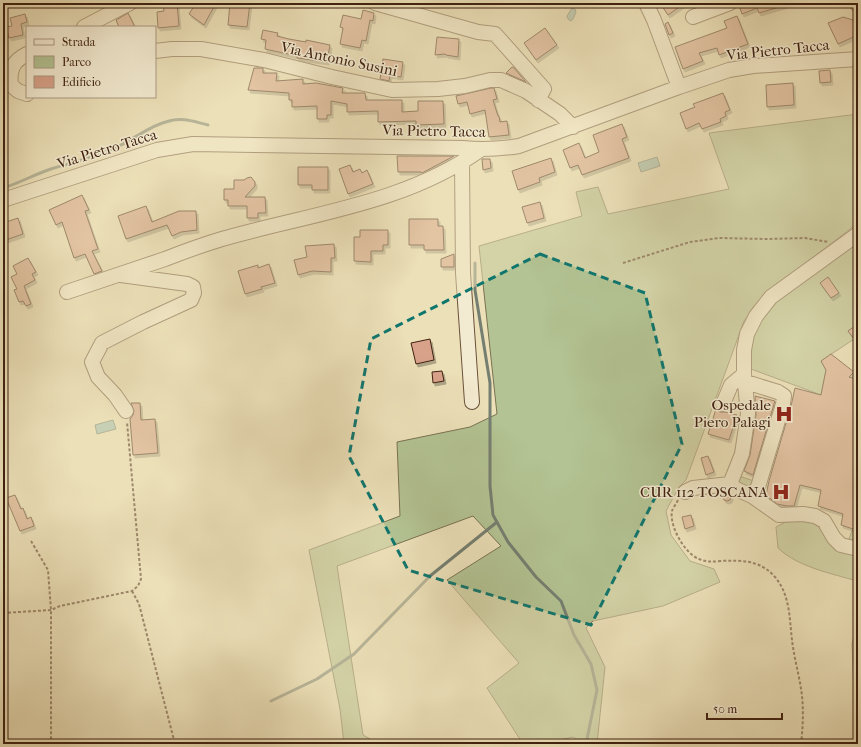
<svg xmlns="http://www.w3.org/2000/svg" width="861" height="747" font-family="'IM FELL French Canon',serif">
<defs>
<filter id="shadow"><feDropShadow dx="2" dy="3" stdDeviation="0" flood-color="#0004"/></filter>
</defs>
<rect width="100%" height="100%" fill="#ece0b8"/>
<filter id="stains"><feTurbulence type="fractalNoise" baseFrequency=".005" numOctaves="4"/><feColorMatrix values="0 0 0 0 .2 0 0 0 0 .09 0 0 0 0 .02 0 0 0 .5 -.17"/></filter>
<radialGradient id="worn" r=".72"><stop offset=".6" stop-color="#630" stop-opacity="0"/><stop offset="1" stop-color="#630" stop-opacity=".3"/></radialGradient>
<path fill="#b3c393" stroke="#797252" d="M 858,114 L 858,223 L 764,295 L 744,321 L 686,480 L 679,487 L 666,511 L 671,535 L 690,561 L 714,569 L 720,582 L 663,606 L 593,621 L 586,628 L 605,667 L 597,744 L 584,744 L 573,737 L 544,744 L 523,744 L 487,688 L 519,663 L 447,580 L 501,546 L 473,516 L 337,566 L 363,735 L 372,740 L 405,742 L 405,744 L 344,744 L 340,709 L 309,550 L 400,516 L 397,442 L 470,427 L 497,414 L 479,246 L 582,216 L 576,192 L 598,187 L 608,214 L 729,189 L 709,133 Z
M 858,238 L 858,324 L 848,331 L 854,339 L 821,361 L 826,370 L 821,395 L 751,369 L 751,335 L 774,299 Z
M 739,476 L 757,482 L 751,489 L 738,482 Z
M 795,517 L 810,520 L 858,556 L 858,586 L 857,581 C 830,573 798,567 778,548 L 776,527 Z
M 858,519 L 858,541 L 849,539 L 856,520 Z
M 858,615 L 858,700 L 854,694 L 852,644 Z"/>
<path fill="#99bdb2" stroke="#757f71" d="M 572,8 L 575,9 L 576,12 L 573,19 L 571,21 L 568,19 L 567,16 Z
M 657,157 L 660,166 L 641,172 L 638,163 Z
M 113,420 L 116,429 L 97,434 L 95,425 Z"/>
<g fill="none" stroke-linecap="round" stroke-linejoin="round">
<path stroke="#757f71" stroke-width="3" d="M 3,188 C 20,183 35,174 51,169 C 73,162 101,156 121,145 C 137,137 151,125 169,121 C 183,117 195,122 208,125
M 475,263 L 475,290 L 490,383 L 490,486 L 493,515 L 508,542 L 536,577 L 561,601 L 574,635 L 591,664 L 597,690 L 586,744
M 271,701 L 317,679 L 354,654 L 430,576 L 497,522"/>
</g>
<path fill="#d8a28a" stroke="#3f2110" filter="url(#shadow)" d="M 163,3 L 177,3 L 179,26 L 158,28 L 157,12 L 164,11 Z
M 196,3 L 216,3 L 204,25 L 189,14 Z
M 230,3 L 250,3 L 247,27 L 228,25 Z
M 660,3 L 685,3 L 668,15 Z
M 738,3 L 786,3 L 786,5 L 759,13 L 757,8 L 742,14 Z
M 363,10 L 374,13 L 373,21 L 370,20 L 366,41 L 362,40 L 360,48 L 340,44 L 343,28 L 340,27 L 343,15 L 361,19 Z
M 128,13 L 135,27 L 119,27 L 116,20 Z
M 25,14 L 27,22 L 21,24 L 23,35 L 9,38 L 6,27 L 12,26 L 10,18 Z
M 737,16 L 748,44 L 719,55 L 717,48 L 699,53 L 703,61 L 683,69 L 675,47 L 727,28 L 724,21 Z
M 843,17 L 853,20 L 858,32 L 858,35 L 838,44 L 828,23 Z
M 668,22 L 673,33 L 669,35 L 665,24 Z
M 545,28 L 557,45 L 536,60 L 524,43 Z
M 263,30 L 278,33 L 277,36 L 289,39 L 306,42 L 306,40 L 330,45 L 327,62 L 297,58 L 297,56 L 265,49 L 266,40 L 261,39 Z
M 437,37 L 459,39 L 458,57 L 446,55 L 445,54 L 435,55 Z
M 383,59 L 403,62 L 401,77 L 390,75 L 389,81 L 380,79 Z
M 512,67 L 514,68 L 526,82 L 506,73 Z
M 254,68 L 263,68 L 263,73 L 277,73 L 276,81 L 303,79 L 303,84 L 316,83 L 343,88 L 342,93 L 365,93 L 366,100 L 402,100 L 402,112 L 418,111 L 418,101 L 443,101 L 444,124 L 416,125 L 416,121 L 378,122 L 378,111 L 347,112 L 347,104 L 331,101 L 331,115 L 327,115 L 327,119 L 317,119 L 317,106 L 292,107 L 292,100 L 289,100 L 289,93 L 248,90 Z
M 830,70 L 831,82 L 820,83 L 819,71 Z
M 793,83 L 794,105 L 767,107 L 766,85 Z
M 491,88 L 494,88 L 497,99 L 493,100 L 498,116 L 499,116 L 500,122 L 507,121 L 509,135 L 489,137 L 485,110 L 470,114 L 467,102 L 458,104 L 456,96 Z
M 723,93 L 730,110 L 725,112 L 726,116 L 720,119 L 721,122 L 702,129 L 699,123 L 686,129 L 680,113 L 695,107 L 693,104 Z
M 622,124 L 627,137 L 622,139 L 629,158 L 582,175 L 578,165 L 570,168 L 563,150 L 579,143 L 585,158 L 599,152 L 593,135 Z
M 397,156 L 454,156 L 422,173 L 421,172 L 398,172 Z
M 551,158 L 555,172 L 539,178 L 540,182 L 518,190 L 512,171 Z
M 482,159 L 490,159 L 491,168 L 483,170 Z
M 350,165 L 353,172 L 360,169 L 362,173 L 367,170 L 373,184 L 348,194 L 339,169 Z
M 298,167 L 328,167 L 328,190 L 312,190 L 312,185 L 298,185 Z
M 251,177 L 255,182 L 255,186 L 245,197 L 265,197 L 266,213 L 258,213 L 258,218 L 247,218 L 247,206 L 228,206 L 228,200 L 224,200 L 224,189 L 234,189 L 234,180 L 244,180 L 247,178 Z
M 82,195 L 89,210 L 85,211 L 98,249 L 92,251 L 102,271 L 94,274 L 85,254 L 74,258 L 62,222 L 56,225 L 49,210 Z
M 540,202 L 544,218 L 527,223 L 522,207 Z
M 146,206 L 152,222 L 179,211 L 196,211 L 197,230 L 181,232 L 172,236 L 167,225 L 126,239 L 118,216 Z
M 18,218 L 23,234 L 3,241 L 3,223 Z
M 409,219 L 438,219 L 438,226 L 443,226 L 444,250 L 424,250 L 424,245 L 409,245 Z
M 360,230 L 388,230 L 388,245 L 383,245 L 383,251 L 371,251 L 371,262 L 354,261 L 354,237 L 360,237 Z
M 334,244 L 335,258 L 331,258 L 331,272 L 312,271 L 298,275 L 294,260 L 307,257 L 305,246 Z
M 454,254 L 454,267 L 441,267 L 441,259 Z
M 28,258 L 36,272 L 32,274 L 35,280 L 24,286 L 31,304 L 26,306 L 23,301 L 19,302 L 14,290 L 17,289 L 11,277 L 17,274 L 13,266 Z
M 269,264 L 275,283 L 261,287 L 262,289 L 245,294 L 238,271 L 258,265 L 258,268 Z
M 828,277 L 839,293 L 831,298 L 820,283 Z
M 858,324 L 858,344 L 848,331 Z
M 430,339 L 434,360 L 416,364 L 411,343 Z
M 831,354 L 854,372 L 849,377 L 858,380 L 858,519 L 856,520 L 853,529 L 841,525 L 843,514 L 818,506 L 821,490 L 800,485 L 794,506 L 787,506 L 777,504 L 766,495 L 769,481 L 791,406 L 795,388 L 821,395 L 826,370 L 821,361 Z
M 442,371 L 444,381 L 433,383 L 432,372 Z
M 755,396 L 775,401 L 753,475 L 744,471 L 750,455 L 756,415 Z
M 131,403 L 140,403 L 141,420 L 155,419 L 158,453 L 133,455 L 130,419 L 133,415 L 134,411 Z
M 716,409 L 720,412 L 725,412 L 737,415 L 729,440 L 708,434 Z
M 708,456 L 714,472 L 706,475 L 701,458 Z
M723 497a4 4 0 1 1 8 0a4 4 0 1 1-8 0Z
M 15,495 L 21,509 L 23,508 L 27,519 L 31,517 L 34,526 L 20,531 L 6,498 Z
M 691,515 L 694,526 L 685,529 L 682,517 Z"/>
<g fill="none" stroke-linecap="round" stroke-linejoin="round">
<g stroke="#6a513a" stroke-width="16">
<path id="minor" d="M 375,3 L 478,32 L 495,34 L 544,89 L 538,100
M 646,3 L 654,20 L 679,87
M 856,3 L 858,5
M 693,17 L 730,3
M 84,27 L 130,3
M 155,51 L 172,49 L 201,49 L 264,60 L 332,77 L 392,90 L 438,89 L 465,86 L 490,80 L 501,80 L 526,91 L 560,114 L 573,127
M 27,54 C 13,61 9,70 11,85 L 18,91 L 27,94
M 462,162 L 463,273 L 472,402
M 3,200 L 157,150 L 193,144 L 463,148 C 482,150 500,149 519,146 L 679,87 L 729,70 L 753,66 L 858,59
M 121,275 L 187,284 L 193,287 L 194,293 L 191,300 L 143,322 L 102,343 L 92,362 L 98,377 L 115,395 L 126,411
M 67,292 C 100,281 132,270 165,259 C 183,252 202,245 222,239 C 308,214 405,204 480,150
M 746,382 L 778,392 L 784,396 L 783,404 L 758,487 L 752,496
M 723,404 L 731,385 L 744,374
M 730,484 L 736,489 L 752,496 L 779,515 L 803,514 L 815,516 L 824,521 L 834,538 L 841,545 L 858,549
M 685,492 L 693,488 L 730,484 L 742,454 L 748,414 L 744,374 L 744,350 L 747,334 L 756,316 L 771,297 L 858,234"/>
</g>
<path stroke="#3f2110" stroke-width="2" stroke-dasharray="3 2" stroke-linecap="butt" d="M 623,263 L 690,242 L 719,238 L 767,239 L 805,238 L 828,242
M 678,500 C 676,504 673,508 672,511 C 669,526 685,554 699,559 C 706,562 712,562 720,561 C 742,560 760,560 775,577 C 792,597 789,624 793,647 C 795,661 799,675 801,689 C 804,707 803,726 801,744
M 31,541 L 48,570 L 51,610 L 51,744
M 132,591 L 139,604 L 175,744
M 3,613 L 51,610 L 60,606 L 132,591 L 138,586 L 141,579 L 127,422
M 573,744 L 581,744"/>
<use href="#minor" stroke="#f3ebd1" stroke-width="14"/>
</g>
<path d="M0 0H861V747H0ZM 540,254 L 645,293 L 682,444 L 591,625 L 408,570 L 349,456 L 371,339 Z" fill="#ece0b8" fill-opacity=".55" fill-rule="evenodd"/>
<path fill="none" stroke="#0f766e" stroke-width="3" stroke-dasharray="8 5" stroke-linejoin="round" d="M 540,254 L 645,293 L 682,444 L 591,625 L 408,570 L 349,456 L 371,339 Z"/>
<defs>
<g id="hospital-bare" transform="scale(1.38)"><path d="M-5-5h3v3.5h4V-5h3V5h-3V1.5h-4V5h-3Z" fill="#8f2418" stroke="#f3ebd1" stroke-width="2.5" paint-order="stroke"/></g>
</defs>
<g fill-rule="evenodd">
<use href="#hospital-bare" x="784" y="414"/>
<use href="#hospital-bare" x="781" y="492"/>
</g>
<g text-anchor="middle" stroke-width="3" stroke-linejoin="round" paint-order="stroke">
<g font-size="15" fill="#3f2110" stroke="#f3ebd1">
<text transform="translate(778 50) rotate(-6)" y="5">Via Pietro Tacca</text>
<text transform="translate(339 59) rotate(12)" y="5">Via Antonio Susini</text>
<text transform="translate(434 131) rotate(1)" y="5">Via Pietro Tacca</text>
<text transform="translate(107 149) rotate(-17)" y="5">Via Pietro Tacca</text>
</g>
<g font-size="15" fill="#3f2110" stroke="#f3ebd1" text-anchor="end">
<text x="771" y="410">Ospedale<tspan x="771" dy="17">Piero Palagi</tspan></text>
<text x="768" y="497">CUR 112 TOSCANA</text>
</g>
</g>
<rect width="861" height="747" fill="none" stroke="#ece0b8" stroke-width="16"/>
<rect x="4" y="4" width="853" height="739" fill="none" stroke="#3f2110" stroke-width="2"/>
<rect x="8" y="8" width="845" height="731" fill="none" stroke="#3f2110"/>
<rect x="26" y="26" width="130" height="72" fill="#f3ebd1" stroke="#ab9a84"/>
<rect x="34" y="39" width="20" height="6" fill="#f3ebd1" stroke="#ab9a84"/>
<text x="62" y="46" font-size="12" fill="#3f2110">Strada</text>
<rect x="34" y="56" width="20" height="12" fill="#b3c393" stroke="#ab9a84"/>
<text x="62" y="66" font-size="12" fill="#3f2110">Parco</text>
<rect x="34" y="76" width="20" height="12" fill="#d8a28a" stroke="#ab9a84"/>
<text x="62" y="86" font-size="12" fill="#3f2110">Edificio</text>
<path d="M707 713v6h75v-6" fill="none" stroke="#3f2110" stroke-width="2"/>
<text x="713" y="713" font-size="12" fill="#3f2110" stroke="#f3ebd1" stroke-width="3" paint-order="stroke">50 m</text>
<rect width="100%" height="100%" filter="url(#stains)"/>
<rect width="100%" height="100%" fill="url(#worn)"/>
</svg>
